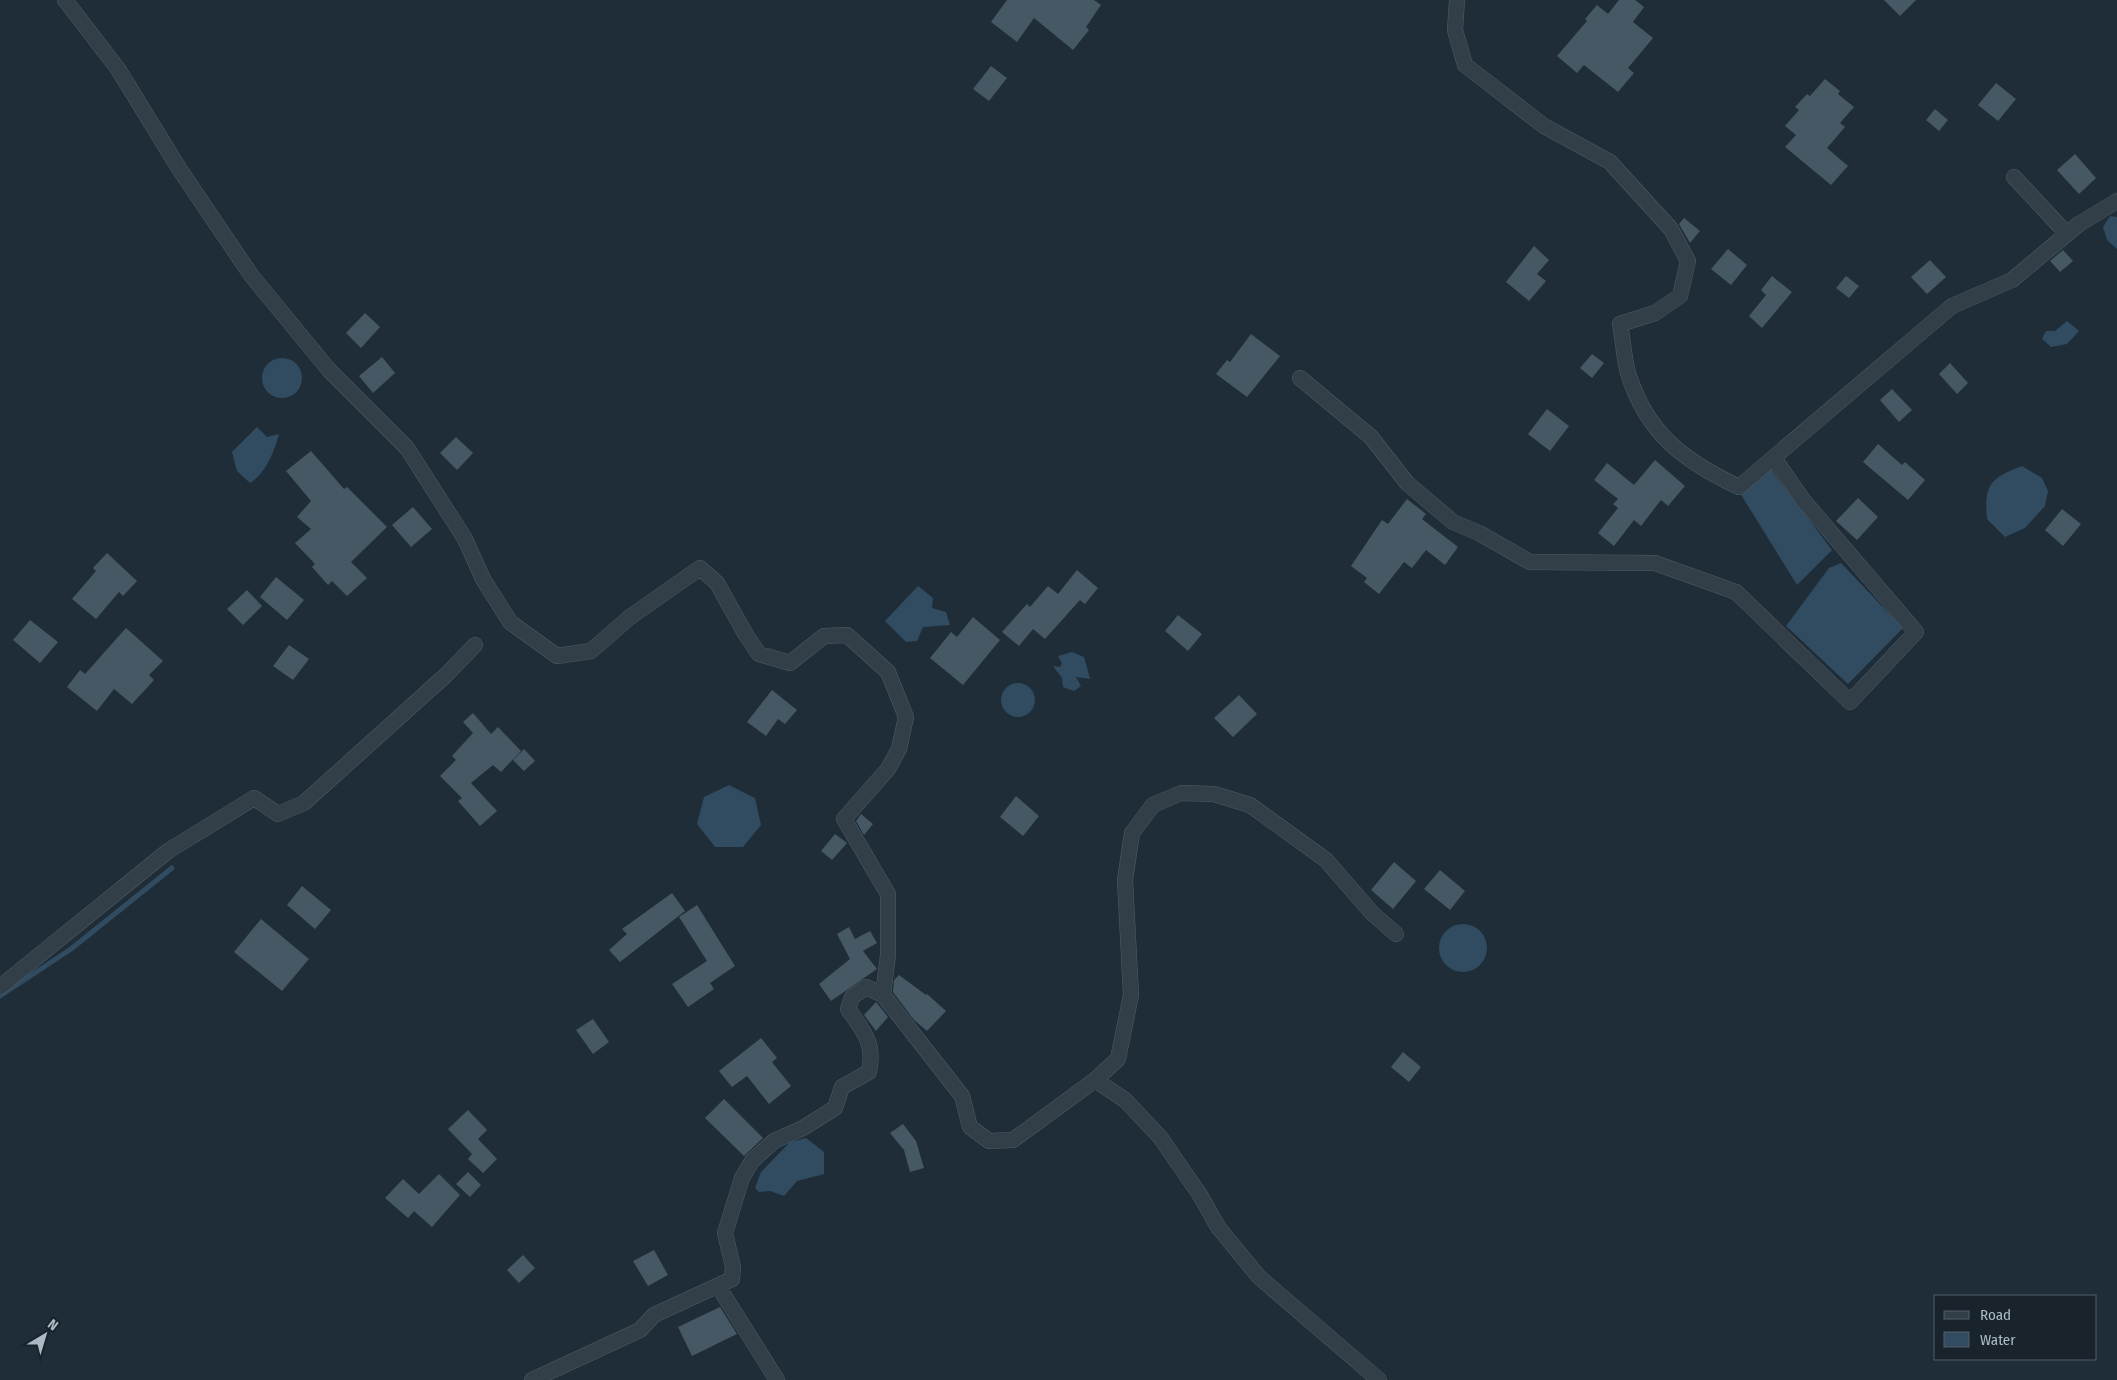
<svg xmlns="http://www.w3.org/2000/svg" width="2117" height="1380" font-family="'Fira Sans Condensed',sans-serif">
<rect width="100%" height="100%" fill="#1f2d38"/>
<path fill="#314c60" d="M 2110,216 L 2117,217 L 2117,249 L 2107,240 L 2103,227 Z
M 2067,321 L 2079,331 L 2067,344 L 2051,347 L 2042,339 L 2046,331 L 2055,331 Z
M262 378a20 20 0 1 1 40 0a20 20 0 1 1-40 0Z
M 257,427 L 267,437 L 279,434 C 274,452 266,473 250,483 L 237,471 L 232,452 Z
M 2022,466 L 2042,478 L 2048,491 L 2045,506 L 2025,528 L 2005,537 L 1987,519 C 1984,485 1990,478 2022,466 Z
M 1770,468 L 1832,550 L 1797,585 L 1740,493 Z
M 1841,563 L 1903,628 L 1848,684 L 1786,626 L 1829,568 Z
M 918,586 L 933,598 L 932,608 L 946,612 L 950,625 L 923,627 L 917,641 L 906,642 L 885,621 Z
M 1072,652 L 1084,657 L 1090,679 L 1076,677 L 1081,686 L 1074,691 L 1063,687 L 1062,678 L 1053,666 L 1060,667 L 1062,663 L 1058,656 Z
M1001 700a17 17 0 1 1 34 0a17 17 0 1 1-34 0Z
M 729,785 L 755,798 L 761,825 L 743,847 L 715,847 L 697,824 L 704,797 Z
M1439 948a24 24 0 1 1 48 0a24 24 0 1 1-48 0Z
M 806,1138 L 824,1152 L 824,1174 L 797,1181 L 784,1196 L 770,1191 L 759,1192 L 755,1188 L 761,1172 L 790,1142 Z"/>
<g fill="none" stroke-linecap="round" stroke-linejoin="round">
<path stroke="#314c60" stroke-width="5" d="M 0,996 L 71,949 L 172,868"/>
</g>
<path fill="#465864" d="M 1007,0 L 1094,0 L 1101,5 L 1086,27 L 1089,30 L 1073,50 L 1034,18 L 1017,42 L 991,22 Z
M 1619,0 L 1635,0 L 1644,7 L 1633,22 L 1653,38 L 1628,68 L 1634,73 L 1618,92 L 1584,65 L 1577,73 L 1557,56 L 1587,21 L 1585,19 L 1597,5 L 1608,14 Z
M 1884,0 L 1916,0 L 1900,16 Z
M 991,66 L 1007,78 L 989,101 L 973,89 Z
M 1825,79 L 1840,91 L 1838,94 L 1854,107 L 1840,123 L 1845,127 L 1827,148 L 1848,166 L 1831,185 L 1785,147 L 1796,135 L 1785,126 L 1799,110 L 1795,107 L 1807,94 L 1810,96 Z
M 1996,83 L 2016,99 L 1998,121 L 1978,105 Z
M 1935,109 L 1948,120 L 1939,131 L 1926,120 Z
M 2075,154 L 2096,178 L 2079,194 L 2057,170 Z
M 1684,218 L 1700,231 L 1690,243 L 1679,224 Z
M 1534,246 L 1549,260 L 1537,274 L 1546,281 L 1529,301 L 1506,282 Z
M 1728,249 L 1747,265 L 1731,285 L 1711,269 Z
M 2063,250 L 2073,261 L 2060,272 L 2050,261 Z
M 1930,260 L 1946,277 L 1927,294 L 1911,277 Z
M 1772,276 L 1792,292 L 1762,328 L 1749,316 L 1766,295 L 1761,290 Z
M 1846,276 L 1859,286 L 1849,298 L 1836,288 Z
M 365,313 L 380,327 L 361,348 L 346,333 Z
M 1251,334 L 1280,356 L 1247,397 L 1216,374 L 1227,360 L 1230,362 Z
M 1592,354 L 1604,363 L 1592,378 L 1580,368 Z
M 382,357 L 395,373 L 373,393 L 359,376 Z
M 1950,363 L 1968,383 L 1957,394 L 1939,374 Z
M 1892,389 L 1912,410 L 1899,422 L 1880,400 Z
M 1547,409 L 1569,426 L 1550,451 L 1528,434 Z
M 456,437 L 473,453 L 457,470 L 440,453 Z
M 1878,444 L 1902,465 L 1905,462 L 1925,480 L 1908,500 L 1863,462 Z
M 311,451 L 344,489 L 347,487 L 387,527 L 351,562 L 367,578 L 347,596 L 332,581 L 328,585 L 312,567 L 315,564 L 295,543 L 311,529 L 297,517 L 311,501 L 286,471 Z
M 1655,460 L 1685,486 L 1668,506 L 1661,500 L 1641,526 L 1634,520 L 1614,546 L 1598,533 L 1618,508 L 1613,504 L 1618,499 L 1594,480 L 1607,463 L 1634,485 Z
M 1858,498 L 1878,517 L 1857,540 L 1836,521 Z
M 1407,499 L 1426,514 L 1422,519 L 1458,547 L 1445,565 L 1426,550 L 1412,568 L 1404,562 L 1379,594 L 1364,582 L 1367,578 L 1351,566 L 1382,520 L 1388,524 Z
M 413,507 L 432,529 L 411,547 L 392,525 Z
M 2062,509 L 2081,524 L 2063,546 L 2045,530 Z
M 107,553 L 137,581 L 123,596 L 119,592 L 96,619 L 72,599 L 96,571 L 93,568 Z
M 1077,570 L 1098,588 L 1085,604 L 1080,600 L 1045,639 L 1033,629 L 1019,646 L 1002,632 L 1027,604 L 1030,607 L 1048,586 L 1058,594 Z
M 276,577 L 304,600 L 287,620 L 260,597 Z
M 247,590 L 262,606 L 243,625 L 227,609 Z
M 1178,615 L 1202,634 L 1188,651 L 1165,631 Z
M 973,617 L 1000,640 L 963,685 L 930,658 L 951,632 L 957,637 Z
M 30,620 L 58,642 L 40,663 L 13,640 Z
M 126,628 L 163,661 L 149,675 L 154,680 L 132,704 L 114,689 L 97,711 L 67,687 L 80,670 L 85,674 Z
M 289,645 L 309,659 L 293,680 L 273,666 Z
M 772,690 L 797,710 L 785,724 L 778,719 L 766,736 L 747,722 Z
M 1239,695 L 1257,714 L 1233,737 L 1214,718 Z
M 473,713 L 491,734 L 498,727 L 521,751 L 501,772 L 493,765 L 471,783 L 497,811 L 480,826 L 458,801 L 462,798 L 440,776 L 456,760 L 452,756 L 473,733 L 463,722 Z
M 524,749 L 535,761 L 524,771 L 513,760 Z
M 1016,796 L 1039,816 L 1023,836 L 1000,817 Z
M 861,814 L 873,824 L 864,835 L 856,821 Z
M 835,834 L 847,843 L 832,860 L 821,851 Z
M 1394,862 L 1416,881 L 1393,909 L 1371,890 Z
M 1440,870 L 1465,891 L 1450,910 L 1424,889 Z
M 302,886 L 331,910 L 315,929 L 287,905 Z
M 672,893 L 685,911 L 620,962 L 609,950 L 627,934 L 622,929 Z
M 697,905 L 735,966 L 710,983 L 714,989 L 688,1007 L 672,984 L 707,961 L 679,917 Z
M 261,919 L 309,959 L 282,991 L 234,952 Z
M 849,927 L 855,939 L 870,931 L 877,943 L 863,951 L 877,969 L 831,1001 L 819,984 L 850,959 L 837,934 Z
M 899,975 L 926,995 L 927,994 L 946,1011 L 927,1031 L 914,1020 L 893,992 L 894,980 Z
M 876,1002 L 888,1017 L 876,1031 L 864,1015 Z
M 593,1019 L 609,1042 L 593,1054 L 576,1030 Z
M 761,1038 L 777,1058 L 772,1062 L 791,1086 L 769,1104 L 747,1076 L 732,1087 L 719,1071 Z
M 1403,1052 L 1421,1067 L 1409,1082 L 1391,1067 Z
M 724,1099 L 763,1138 L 744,1156 L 705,1118 Z
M 468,1110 L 487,1130 L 478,1139 L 497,1159 L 483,1173 L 468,1159 L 472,1154 L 448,1129 Z
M 903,1124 L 916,1141 L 924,1168 L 910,1172 L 904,1150 L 890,1133 Z
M 468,1172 L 481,1185 L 470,1197 L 456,1184 Z
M 439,1174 L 460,1195 L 432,1227 L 414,1211 L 408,1218 L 385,1198 L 403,1179 L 419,1194 Z
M 654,1250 L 668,1275 L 648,1286 L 633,1261 Z
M 523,1255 L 535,1268 L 519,1283 L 507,1270 Z
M 720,1307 L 737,1334 L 692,1356 L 678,1327 Z"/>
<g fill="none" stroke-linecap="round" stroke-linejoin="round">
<g stroke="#505c66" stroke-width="16">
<path id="street" d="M 65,0 L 118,69 L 180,170 L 251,275 L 329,370 L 407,448 L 465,539 L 483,579 L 510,622 L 557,656 L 591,651 L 630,617 L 700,568 L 717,583 L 746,635 L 759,654 L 790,663 L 824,636 L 847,635 L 888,672 L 906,717 L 899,749 L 888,769 L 844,819 L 888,894 L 888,955 L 883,995 L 962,1096 L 970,1127 L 989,1141 L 1013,1140 L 1095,1080 L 1125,1100 L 1160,1137 L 1200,1195 L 1218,1227 L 1259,1277 L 1379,1380
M 1457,0 L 1455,30 L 1465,65 L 1544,126 L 1610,162 L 1671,229 L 1688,261 L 1680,296 L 1655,313 L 1620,324 C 1623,340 1624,358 1628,373 C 1647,434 1684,461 1739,487 L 1952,306 L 2012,280 L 2079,224 L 2117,201
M 2014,177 L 2067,234
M 1300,378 L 1371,437 L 1407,483 L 1453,522 L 1479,533 L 1530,562 L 1655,563 L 1736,592 L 1850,702 L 1916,632 L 1803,500 L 1774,458
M 0,987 L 168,851 L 254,798 L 278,814 L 304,803 L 446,675 L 475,645
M 1095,1080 L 1118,1059 L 1131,995 L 1125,880 L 1132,833 L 1153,805 L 1181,793 L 1214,794 L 1250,805 L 1326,860 L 1372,913 L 1396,934
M 718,1286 L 777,1380
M 532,1380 L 640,1330 L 654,1315 L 732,1279 L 733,1267 L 725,1233 L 742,1178 L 752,1161 L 774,1141 L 803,1128 L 835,1108 L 842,1087 L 869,1072 C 875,1043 864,1032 848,1009 L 852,997 L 866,987 L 883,995"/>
</g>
<use href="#street" stroke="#323f48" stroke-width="15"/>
</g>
<rect x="1934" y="1295" width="162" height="65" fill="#18232c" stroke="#535f69"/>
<rect x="1944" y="1311" width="25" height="8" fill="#323f48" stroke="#535f69"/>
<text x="1980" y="1320" font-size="15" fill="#acbac5">Road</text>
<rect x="1944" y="1332" width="25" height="15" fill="#314c60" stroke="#535f69"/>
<text x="1980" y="1345" font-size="15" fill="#acbac5">Water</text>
<g transform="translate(45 1335) rotate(38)" stroke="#18232c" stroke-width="4" paint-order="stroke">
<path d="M0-4L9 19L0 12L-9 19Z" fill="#acbac5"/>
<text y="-8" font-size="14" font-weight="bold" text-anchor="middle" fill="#acbac5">N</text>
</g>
</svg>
